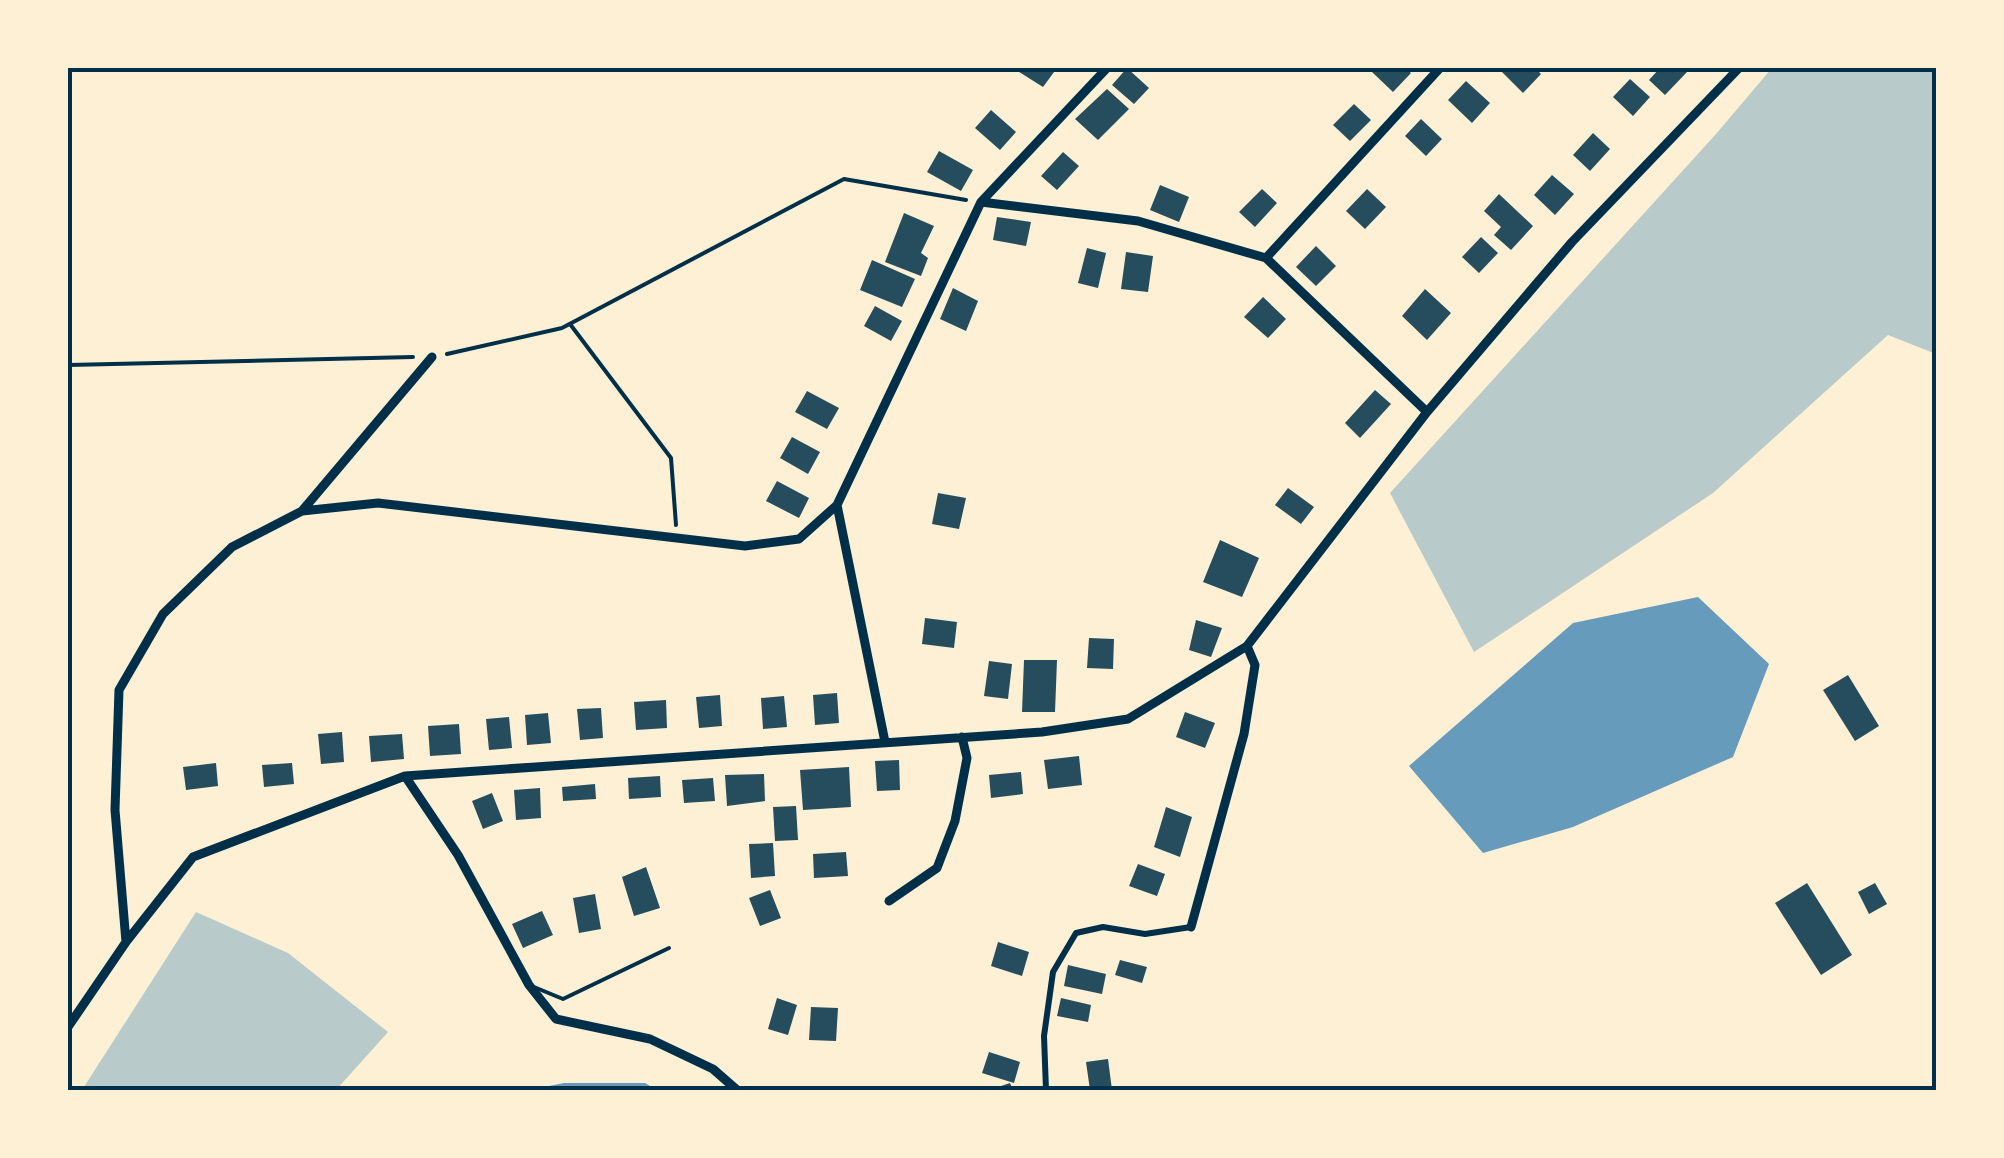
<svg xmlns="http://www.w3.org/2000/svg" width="2004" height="1158" font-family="Montserrat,sans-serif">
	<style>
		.green { fill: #b9caca }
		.water { fill: #669bbc }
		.building { fill: #264d5e }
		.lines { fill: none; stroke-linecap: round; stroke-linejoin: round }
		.path { stroke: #003049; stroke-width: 4 }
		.service { stroke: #003049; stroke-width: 4 }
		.pedestrian { stroke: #003049; stroke-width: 6 }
		.minor { stroke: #003049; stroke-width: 9 }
		.neatline { fill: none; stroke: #003049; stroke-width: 4 }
	</style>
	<rect width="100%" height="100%" fill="#fdf0d5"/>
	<path class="green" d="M1772,68H1936V354L1888,335L1713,493L1474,652L1390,493L1716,134Z
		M196,912L288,953L388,1032L336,1090H82Z"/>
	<path class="water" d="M1698,597L1769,664L1733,757L1573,827L1483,853L1409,766L1573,623Z
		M564,1083H645L657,1090H529Z"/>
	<path class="building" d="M1013,68H1057L1043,87Z
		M1127,68L1149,88L1134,104L1112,85Z
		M1376,68H1405L1411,73L1393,92L1372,72Z
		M1501,68H1535L1541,74L1523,93L1499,69Z
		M1660,68H1682L1687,72L1665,95L1649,80Z
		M1630,79L1650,97L1633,116L1613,97Z
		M1466,81L1490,103L1472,123L1448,100Z
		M1107,89L1129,109L1098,140L1075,119Z
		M1354,104L1371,120L1350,141L1333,125Z
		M991,110L1016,132L1000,150L975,128Z
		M1421,119L1442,139L1426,156L1405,136Z
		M1593,133L1610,149L1590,171L1573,155Z
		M939,151L973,170L961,191L927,172Z
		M1063,152L1079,166L1057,190L1041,176Z
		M1552,175L1574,194L1555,215L1534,195Z
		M1160,185L1189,197L1179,222L1150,210Z
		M1262,189L1277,203L1255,227L1239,212Z
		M1367,189L1386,207L1365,229L1346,211Z
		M1499,194L1533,226L1511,250L1494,235L1501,227L1484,211Z
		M904,213L934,226L921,253L928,258L921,276L885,262Z
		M997,217L1031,222L1026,246L993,240Z
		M1481,237L1498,253L1479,273L1462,257Z
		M1316,246L1336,266L1316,286L1296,267Z
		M1087,248L1106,253L1098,288L1078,283Z
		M1126,252L1153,256L1148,292L1121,289Z
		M872,260L915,279L902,307L860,290Z
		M953,288L978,301L966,331L940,319Z
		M1425,289L1451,313L1427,340L1402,316Z
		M1263,297L1286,319L1268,338L1244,317Z
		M875,306L902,321L891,341L864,326Z
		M1375,390L1391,404L1360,438L1345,423Z
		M807,391L839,408L827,429L795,412Z
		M792,437L820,452L808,474L780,458Z
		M777,481L809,498L799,518L766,501Z
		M1288,488L1314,507L1301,524L1275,505Z
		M938,493L966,498L959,529L932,524Z
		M1220,540L1259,558L1242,597L1203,582Z
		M925,618L957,622L954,648L922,644Z
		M1196,620L1222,628L1211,657L1189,650Z
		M1089,638L1114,639L1113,669L1087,668Z
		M1024,660H1057L1055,712H1022Z
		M989,661L1012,664L1008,699L984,696Z
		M1848,675L1879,726L1855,741L1823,690Z
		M837,693L839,723L815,725L813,695Z
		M720,695L722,726L699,728L696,697Z
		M784,696L787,727L763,729L761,698Z
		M666,700L667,728L636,730L634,702Z
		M601,708L603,738L580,740L577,709Z
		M1185,712L1215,723L1205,748L1176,737Z
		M548,713L551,743L527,745L525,715Z
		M509,717L512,748L489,750L486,719Z
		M459,724L461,754L430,756L428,726Z
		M342,732L344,762L321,764L318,734Z
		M402,734L404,759L371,762L369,736Z
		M1079,756L1082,785L1048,789L1044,760Z
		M899,760L900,790L877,791L875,761Z
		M216,763L218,786L186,790L183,767Z
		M292,763L294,784L264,787L262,765Z
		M849,767L851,807L803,810L800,770Z
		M1021,772L1023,794L991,798L989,775Z
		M764,774L765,801L727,806L725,775Z
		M660,776L661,797L629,799L628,778Z
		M713,778L715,801L684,803L682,780Z
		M595,784L596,799L563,801L562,787Z
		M540,788L541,818L516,820L514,790Z
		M492,793L503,821L483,829L472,801Z
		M796,806L798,840L775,841L773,807Z
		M1166,807L1192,817L1180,857L1154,847Z
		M773,843L775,876L751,878L749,844Z
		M846,852L848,876L814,878L813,854Z
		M1138,864L1165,874L1157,896L1129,886Z
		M646,867L660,908L634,916L622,877Z
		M1807,883L1852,955L1821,975L1775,903Z
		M1875,883L1887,904L1869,914L1858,892Z
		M770,890L781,918L760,926L749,898Z
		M595,894L601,929L579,933L573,898Z
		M542,911L553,935L523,948L512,924Z
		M998,942L1029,952L1022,976L991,966Z
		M1120,960L1147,967L1142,983L1115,975Z
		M1068,965L1106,974L1102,994L1064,986Z
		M777,998L797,1005L788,1035L768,1029Z
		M1061,998L1091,1005L1088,1022L1057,1016Z
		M811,1007L838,1008L836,1041L809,1040Z
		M989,1052L1020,1062L1014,1083L982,1073Z
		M1108,1059L1112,1090H1090L1086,1062Z
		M1010,1083L1013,1090H989Z"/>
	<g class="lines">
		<path class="path" d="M570,324L671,458L676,525
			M447,354L562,328L844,179L966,200
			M68,365L413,357"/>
		<path class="service" d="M534,987L563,999L669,948"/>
		<path class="pedestrian" d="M1046,1090L1044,1036L1053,972L1076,933L1103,927L1145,934L1191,927"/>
		<path class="minor" d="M981,202L1138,221L1266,258L1440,68
			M1266,258L1427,412
			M302,511L432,357
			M885,742L837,505L981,202L1107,68
			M405,776L458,855L529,985L556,1019L650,1039L713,1069L737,1090
			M889,901L937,868L955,821L967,758L962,737
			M1191,927L1244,734L1255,665L1247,646
			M126,942L115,810L119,690L163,614L232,547L302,511L378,503L745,546L799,539L837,505
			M68,1027L126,942L193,857L405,776L1042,732L1128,719L1247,646L1427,412L1572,242L1739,68"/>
	</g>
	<rect width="2004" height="1158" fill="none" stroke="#fdf0d5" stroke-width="140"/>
	<rect x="70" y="70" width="1864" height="1018" class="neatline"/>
</svg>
